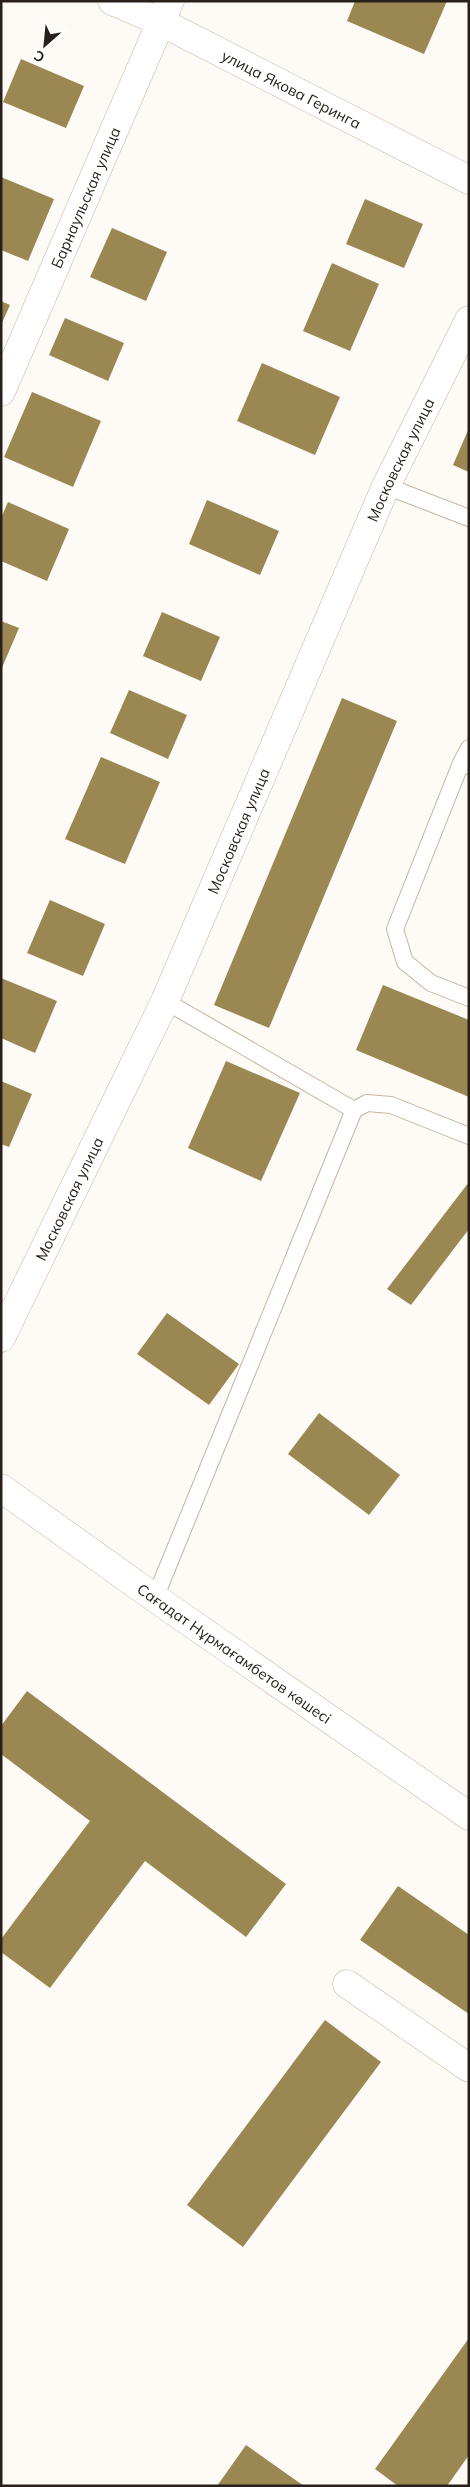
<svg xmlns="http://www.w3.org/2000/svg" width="470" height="2487" font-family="Mulish,sans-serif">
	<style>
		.building { fill: #9a8752 }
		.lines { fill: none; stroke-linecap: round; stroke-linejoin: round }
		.lane-casing { stroke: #c7b4a1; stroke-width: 18 }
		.street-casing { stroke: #c7b4a1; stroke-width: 29 }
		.secondary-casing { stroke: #c7b4a1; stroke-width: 29 }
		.lane { stroke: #fff; stroke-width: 16 }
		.street { stroke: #fff; stroke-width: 28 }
		.secondary { stroke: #fff; stroke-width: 28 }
		.labels { text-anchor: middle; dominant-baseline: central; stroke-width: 5; stroke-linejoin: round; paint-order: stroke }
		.street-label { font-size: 15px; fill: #28201a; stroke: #fff }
	</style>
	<rect width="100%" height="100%" fill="#fefaf6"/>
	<path class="building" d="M355,1H447L424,54L347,21Z
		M21,59L84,86L66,128L3,102Z
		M1,177L54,199L28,261L1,250Z
		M365,199L423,224L404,268L346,244Z
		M112,228L167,252L146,301L90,277Z
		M332,263L379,284L350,351L303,331Z
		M1,301L10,305L1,325Z
		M65,318L124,343L108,381L49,355Z
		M262,363L340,397L315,455L237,421Z
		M32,392L101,421L73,487L4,457Z
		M469,428V472L453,465Z
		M207,500L279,531L260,575L189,544Z
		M8,502L69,529L47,581L1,561V518Z
		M162,612L220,637L201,681L143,656Z
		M1,621L19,628L1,670Z
		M129,690L187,715L168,759L110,733Z
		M342,698L397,721L269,1028L214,1005Z
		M101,757L160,782L125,864L65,839Z
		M50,900L105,924L83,976L27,953Z
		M1,978L57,1001L35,1053L1,1038Z
		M383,985L469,1020V1097L356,1050Z
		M226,1061L300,1093L261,1181L188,1148Z
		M1,1081L32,1094L9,1147L1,1144Z
		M469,1182V1229L411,1305L387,1289Z
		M167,1313L239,1364L209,1405L137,1354Z
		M319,1413L400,1475L369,1515L288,1454Z
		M27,1691L286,1884L246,1937L145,1861L50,1988L1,1952V1939L90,1821L1,1754V1726Z
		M398,1886L469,1935V2014L360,1940Z
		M325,2020L381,2062L243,2247L187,2205Z
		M469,2338V2455L447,2486H398L375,2469Z
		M246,2445L304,2486H217Z"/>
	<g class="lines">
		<g class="lane-casing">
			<path id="lane" d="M386,486L469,518
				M469,748L461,763L469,766
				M461,763L395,929L405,962L431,983L469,998
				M354,1110L367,1103L391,1105L469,1136
				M155,1598L354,1110L165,1001"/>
		</g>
		<g class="street-casing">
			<g id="street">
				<path id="s1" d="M1,392L170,1"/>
				<path id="s2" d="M1,1338L165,1001L386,486L469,320"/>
				<path d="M347,1984L469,2068"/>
			</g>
		</g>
		<g class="secondary-casing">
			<g id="secondary">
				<path id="s3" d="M112,1L161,22L469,180"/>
				<path id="s4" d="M1,1488L155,1598L469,1816"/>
			</g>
		</g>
		<use href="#lane" class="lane"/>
		<use href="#street" class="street"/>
		<use href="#secondary" class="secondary"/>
	</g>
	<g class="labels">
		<g class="street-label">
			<text stroke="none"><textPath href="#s3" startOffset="200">улица Якова Геринга</textPath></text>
			<text stroke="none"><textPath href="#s1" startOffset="212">Барнаульская улица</textPath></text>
			<text stroke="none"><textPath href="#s2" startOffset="965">Московская улица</textPath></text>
			<text stroke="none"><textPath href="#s2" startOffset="560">Московская улица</textPath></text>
			<text stroke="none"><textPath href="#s2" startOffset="155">Московская улица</textPath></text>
			<text stroke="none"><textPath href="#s4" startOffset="286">Сағадат Нұрмағамбетов көшесі</textPath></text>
		</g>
	</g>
	<rect width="470" height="2487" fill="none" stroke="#28201a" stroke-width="5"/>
	<g transform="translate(45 45) rotate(207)" stroke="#ffffff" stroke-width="4" paint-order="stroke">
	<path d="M0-4L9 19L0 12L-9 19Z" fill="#28201a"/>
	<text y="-8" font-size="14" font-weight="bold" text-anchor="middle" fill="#28201a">С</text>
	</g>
</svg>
